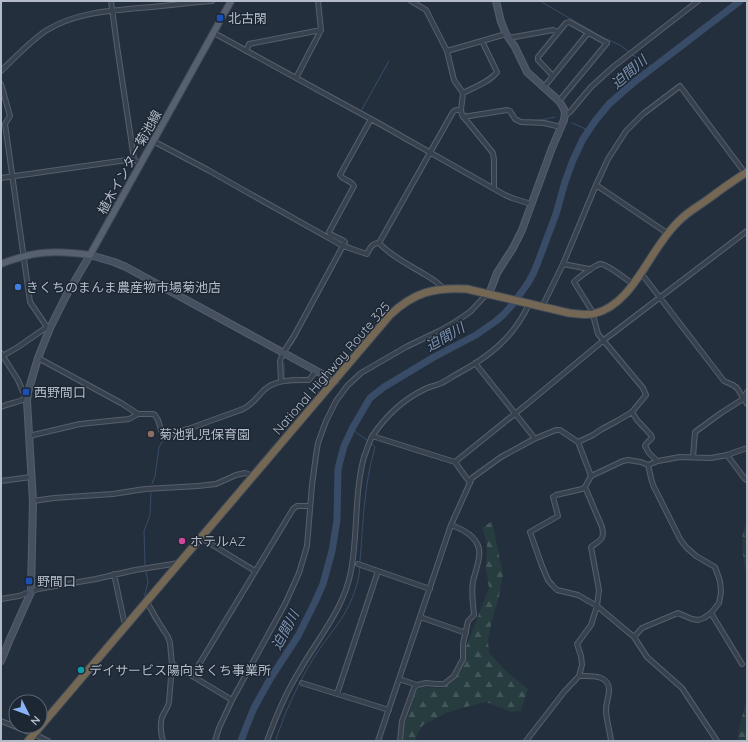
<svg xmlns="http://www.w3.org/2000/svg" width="748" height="742" font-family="Quicksand,'Noto Sans JP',sans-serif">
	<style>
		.forest { fill: url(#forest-firs) }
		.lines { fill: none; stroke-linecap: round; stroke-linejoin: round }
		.stream { stroke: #394c67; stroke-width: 1 }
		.river { stroke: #394c67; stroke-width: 7 }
		.street-casing { stroke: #565f6c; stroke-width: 6 }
		.secondary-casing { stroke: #565f6c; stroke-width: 8 }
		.primary-casing { stroke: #414a57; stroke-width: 8 }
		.highway-casing { stroke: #434c59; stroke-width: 9 }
		.street { stroke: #38414e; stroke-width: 4 }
		.secondary { stroke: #465061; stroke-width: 6 }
		.primary { stroke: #56606e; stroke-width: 6 }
		.highway { stroke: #746855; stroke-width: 7 }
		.transit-dot { fill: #1a4fb4; stroke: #1d2633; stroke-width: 1.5 }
		.shop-dot { fill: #3f7fe0; stroke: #1d2633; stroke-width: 1.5 }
		.education-dot { fill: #8d6e63; stroke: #1d2633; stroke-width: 1.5 }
		.hotel-dot { fill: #d1479c; stroke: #1d2633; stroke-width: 1.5 }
		.culture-dot { fill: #0f9aa8; stroke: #1d2633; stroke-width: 1.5 }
		.labels { text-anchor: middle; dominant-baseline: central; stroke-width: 3; stroke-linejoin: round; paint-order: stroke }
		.poi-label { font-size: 13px; fill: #b4bcc9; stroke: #1d2633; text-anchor: start }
		.street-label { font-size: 13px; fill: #b4bcc9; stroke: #1d2633 }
		.water-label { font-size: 14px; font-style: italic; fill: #7c92b1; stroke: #1d2633 }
	</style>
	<defs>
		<pattern id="forest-firs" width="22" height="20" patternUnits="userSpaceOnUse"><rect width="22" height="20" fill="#263c3f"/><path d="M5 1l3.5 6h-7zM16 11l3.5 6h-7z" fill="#435659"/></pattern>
	</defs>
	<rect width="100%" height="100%" fill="#242f3e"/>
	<path class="forest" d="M492,521L503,574L499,596L491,624L488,641L489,653L508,673L528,689L521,711L511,712L486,702L462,708L446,713L423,725L417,735L415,741H403L405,724L416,690L424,687L443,688L458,674L463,664L466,647L489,588L486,568L487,543L482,528Z
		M747,524V582C746,567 737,535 747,524Z
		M747,699V741H738L739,728Z"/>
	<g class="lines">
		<path class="stream" d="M540,1L602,37L620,45L629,52
			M631,54L653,67
			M361,111L389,61
			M464,112L468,114L507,108L510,109
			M359,115L369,120
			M528,120H540L555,117
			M572,123L588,130
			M429,149L450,112
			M378,241L426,155
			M347,244L363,251
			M370,253L375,246
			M292,345L344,249
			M284,379V363
			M217,421L243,412L250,407
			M352,428L357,433L368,441
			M152,484L155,476L159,447L164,439L179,433
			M360,562C363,524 364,484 375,447L371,443
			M145,565L144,531L150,515L151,493
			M144,599L148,582L146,572
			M147,607L154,621L159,626
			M276,741L277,736L283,720V719C293,696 303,674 317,653C323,643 330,635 337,625C349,609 359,586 360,566"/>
		<path class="river" d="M241,741L245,730L254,708L270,679L298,636L315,602L323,584L332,551L337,520L338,470L340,461L344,446L353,427L367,403L370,398L384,387L434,357L476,335L496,321L503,315L513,304L528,283L534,272L538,262L556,214L565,182L573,160L583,139L595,121L609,104L633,83L740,1"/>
		<g class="street-casing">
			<path id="street" d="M111,1L117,46L134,159
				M411,1L426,10L447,51L454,80L463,93L461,110L462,115L493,153L494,160V188
				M214,33L380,124L505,195L512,198L531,204
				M509,38L553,30L556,31L558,33
				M246,51L249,44L321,30
				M447,51L506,34
				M1,71C16,57 30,41 47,30C75,13 107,11 139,8C163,6 188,3 212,1
				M553,76L538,60V57L566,23L569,22L607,43L559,101
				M296,78L321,30L318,1
				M1,84L10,116L5,124L30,302L47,327
				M544,87L588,33
				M463,93C473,88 491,81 497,72L482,41
				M565,116L570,112L591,87L613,67L698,1
				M463,117L507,110L510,111L515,119L521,122L544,123L561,127
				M153,141L208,170L245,191L343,246L367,254C370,248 372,243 379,243L453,112C455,109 457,110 461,110
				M1,178L134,159L140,164
				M596,185L667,233
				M379,243C391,256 409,265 424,274C431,278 438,282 444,289
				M563,264L589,269L590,270
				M641,273L724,381L733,385L737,388L747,404
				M542,307L563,264L596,185L608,159L626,131L643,114L680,86L745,173
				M1,353L18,380L27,401
				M1,357L18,347L47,327H49
				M38,358L121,403L138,414
				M475,363L533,436L534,439
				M281,381L280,361L283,353L294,336L345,242L344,241L330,234L329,232L354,186C352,181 343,180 340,175L371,119
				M1,407C9,403 18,403 26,398
				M632,412L637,420L651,435L652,438C649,441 646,443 645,446L649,453L657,461
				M29,436L80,424L129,419L138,414H153L155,415L158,420L163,436L188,429L243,409C252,405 257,397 264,390C276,379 294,380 309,380L316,371
				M372,436L455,462L470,483
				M578,442L593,435L602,429L617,421L632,412L646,395L643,388L598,334L592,311L574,282L576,280C581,276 595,265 600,264C606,263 627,280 633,284
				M727,455L745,479L747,480
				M693,457L695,432L721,413L743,399L747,392
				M455,462L527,404L604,340L747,231
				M1,481L31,477
				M33,501L54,498L113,494L145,489L198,486L216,484L236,475L245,473L254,476
				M201,538L255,571
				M358,564L430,589
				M114,574L124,621L128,624
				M1,599L19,596L38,589L96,579L135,570L179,563
				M147,602L159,623L168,637L170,643L172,665L169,702C168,708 164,712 162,717C160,724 161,734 163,741
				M711,613L742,664
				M420,617L466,633
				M634,637L642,628L678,613L692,619L698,620L704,618L711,613L719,603L721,592L720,581L715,567L696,556L686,547L680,539L653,485L651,478L648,465
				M172,665H174L232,700
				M192,676L293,509L297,506H310
				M579,676C590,676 609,674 609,690C609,697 606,703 606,709C606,720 610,731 611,741
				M399,679L417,685
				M302,683L389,710
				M337,694L378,571
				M1,721L34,734L48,741
				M215,741L219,728L232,700L285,604L299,573L307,546L312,485L316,455L318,443L326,421L336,401L347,386L361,373L406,347L439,331L455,322L470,312L485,296L488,294
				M267,741C276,716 286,692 300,670C318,638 344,609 351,571C358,534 354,494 364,457C367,450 369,441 373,435C386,416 404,399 425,389C429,387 434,386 439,384C445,382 451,377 457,374C489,357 514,337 529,304
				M378,741L451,525L472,478L501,457L534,439L556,430H560L578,442L591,476
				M400,741L402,721L414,688L417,685L426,683L436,684H444L454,676L463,659V644L468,621L474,615C473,603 471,592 473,581C475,573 478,565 479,557C482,539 465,530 451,525
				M526,741L564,692L579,676L582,665L581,656L577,644L591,625L597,606L599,590L591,547C600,540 605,540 602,527L585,487
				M717,741L682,688L647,657L634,637L597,606L578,595L557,590L553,586L548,580L542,566L530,532L558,516L553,497L556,495L582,489L585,487L591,476L623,461L628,460L641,462L648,465L658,461L680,457L711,458L727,455L747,448"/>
		</g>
		<g class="secondary-casing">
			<path id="secondary" d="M489,294L497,273L513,248L522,230L552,148L564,120L565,113L564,109L559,101L527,72L515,47L506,34L501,22L496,1
				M1,661L10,639L31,592L33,501L27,401L28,392L38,358L50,328L66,296L90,255L114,262L126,267L335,381"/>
		</g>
		<g class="primary-casing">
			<path id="primary" d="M1,264C33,251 55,250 90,255L231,1"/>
		</g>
		<g class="highway-casing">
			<path id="highway" d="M28,741L390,315C414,292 435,287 467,289L569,313C576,314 585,315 593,314C634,305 649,249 678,222C686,213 697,207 707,200C720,190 733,181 747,172"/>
		</g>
		<use href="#street" class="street"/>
		<use href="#secondary" class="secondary"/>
		<use href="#primary" class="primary"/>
		<use href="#highway" class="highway"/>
	</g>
	<g class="transit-dot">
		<rect x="216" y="14" width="8" height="8" rx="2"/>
		<rect x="22" y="388" width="8" height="8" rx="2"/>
		<rect x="25" y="577" width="8" height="8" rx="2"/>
	</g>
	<circle class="shop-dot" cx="18" cy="287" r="4"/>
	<circle class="education-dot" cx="151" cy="434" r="4"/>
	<circle class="hotel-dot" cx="182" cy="541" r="4"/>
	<circle class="culture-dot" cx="81" cy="670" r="4"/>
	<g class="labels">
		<g class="poi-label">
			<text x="228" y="18">北古閑</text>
			<text x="26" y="287">きくちのまんま農産物市場菊池店</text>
			<text x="34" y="392">西野間口</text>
			<text x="159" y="434">菊池乳児保育園</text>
			<text x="190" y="541">ホテルAZ</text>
			<text x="37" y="581">野間口</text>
			<text x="89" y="670">デイサービス陽向きくち事業所</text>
		</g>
		<g class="street-label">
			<text transform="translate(129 162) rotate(-61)">植木インター菊池線</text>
			<text transform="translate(331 368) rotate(-49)">National Highway Route 325</text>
		</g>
		<g class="water-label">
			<text transform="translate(629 72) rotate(-41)">迫間川</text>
			<text transform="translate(445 337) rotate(-30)">迫間川</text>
			<text transform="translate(285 630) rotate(-62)">迫間川</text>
		</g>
	</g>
	<rect width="748" height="742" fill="none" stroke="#b4bcc9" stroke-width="4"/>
	<g transform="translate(28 714) rotate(132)"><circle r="19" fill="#1d2633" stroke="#59626f"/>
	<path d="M0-3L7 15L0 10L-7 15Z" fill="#8ab4f8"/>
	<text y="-6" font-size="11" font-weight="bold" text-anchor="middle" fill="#b4bcc9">N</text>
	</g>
</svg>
